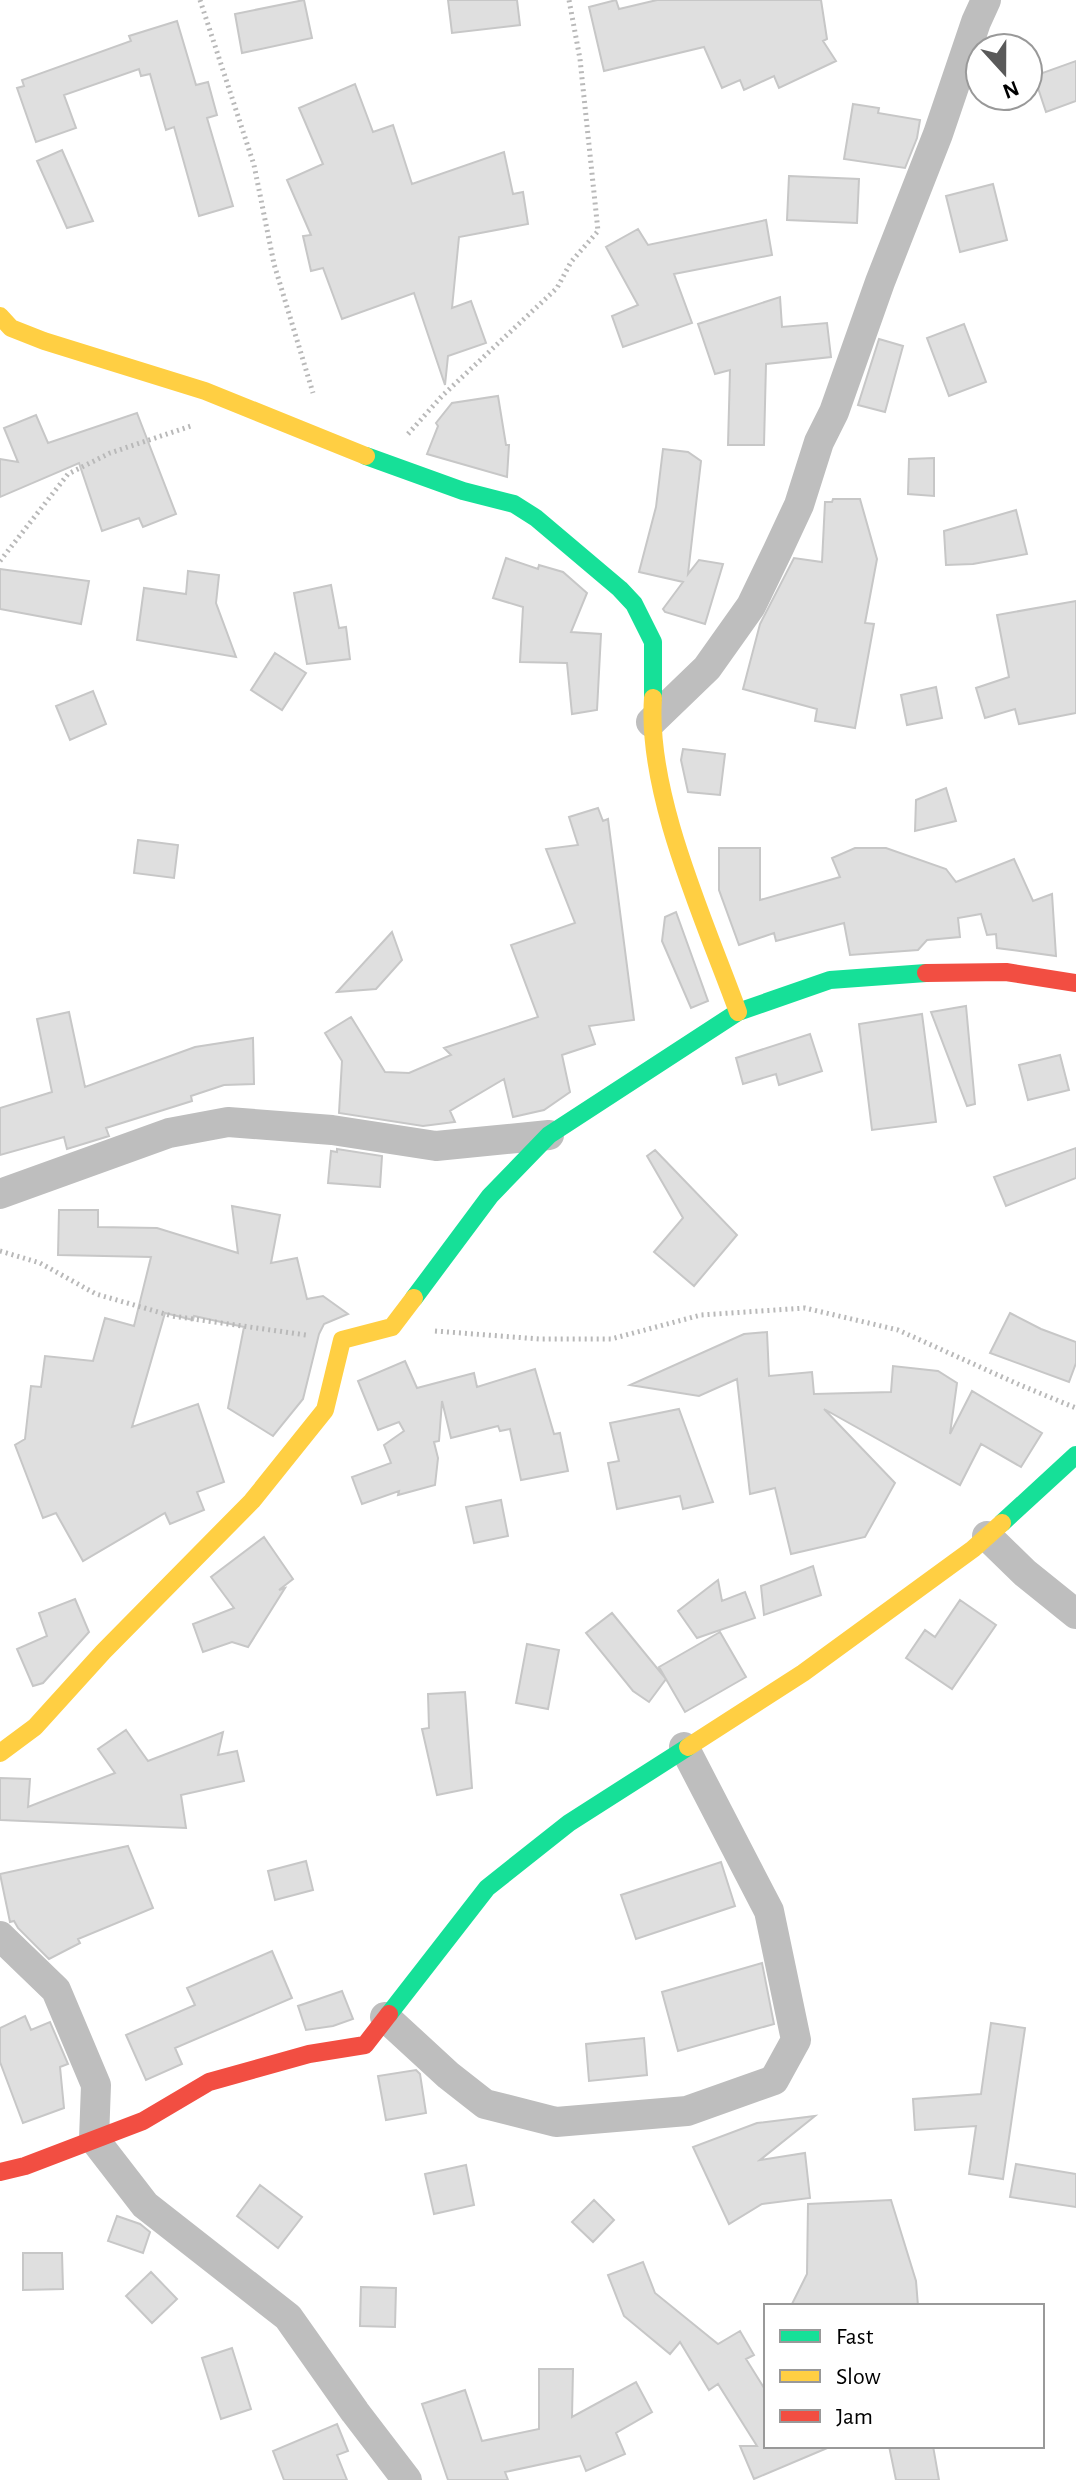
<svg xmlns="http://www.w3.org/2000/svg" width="1076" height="2480" font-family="'Alegreya Sans',sans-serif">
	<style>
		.building { fill: #dfdfdf; stroke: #c7c7c7; stroke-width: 2 }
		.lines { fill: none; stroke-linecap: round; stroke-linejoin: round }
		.path { stroke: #b9b9b9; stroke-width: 5; stroke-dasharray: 2 4; stroke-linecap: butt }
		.street { stroke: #bebebe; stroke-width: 30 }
		.fast { stroke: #16e098; stroke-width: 18 }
		.slow { stroke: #ffcf43; stroke-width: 18 }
		.jam { stroke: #f24e42; stroke-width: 18 }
	</style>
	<rect width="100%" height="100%" fill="#fff"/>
	<path class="building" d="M304,0L312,38L242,53L235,14Z
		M448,0H517L520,25L452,33Z
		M616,0L619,9L657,0H821L827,39L823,41L836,61L779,88L774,76L744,90L740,80L722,88L704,47L604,71L589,7Z
		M177,21L196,85L208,82L217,115L207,118L233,206L199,216L174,127L166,130L150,74L141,76L139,69L64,95L76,128L36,142L17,88L24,86L22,80L131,41L129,36Z
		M1076,61V101L1046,112L1034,76Z
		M355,84L373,132L393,125L412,184L504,152L513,194L523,192L528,224L459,237L452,308L471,301L486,343L448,356L445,385L414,293L342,319L323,268L311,271L303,236L311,235L287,180L323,164L299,108Z
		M853,104L879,108L878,113L920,120L917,138L905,168L844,159Z
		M62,150L93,221L67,228L37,161Z
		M789,176L859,179L857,223L787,220Z
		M993,184L1007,240L960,252L946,196Z
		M766,220L772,255L674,274L692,323L623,347L612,316L638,305L606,247L638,229L648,245Z
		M780,297L782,327L827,323L831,357L766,364L764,445H728L730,370L715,374L698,324Z
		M964,324L986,382L949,396L927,338Z
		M879,339L903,346L885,412L858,405Z
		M498,396L506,445H509L507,477L427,454L438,426L436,423L452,403Z
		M137,413L176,514L143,527L139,518L102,531L79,463L0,497V459L18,462L4,428L36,415L48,443Z
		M663,449L688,452L701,461L688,574L699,560L723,564L705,624L665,612L663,609L683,582L639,572L656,507Z
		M934,458V496L908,494L909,459Z
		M833,499H860L877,559L865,623L874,624L855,728L815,721L817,709L743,689L760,624L794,558L822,562L825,502H832Z
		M1016,510L1027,554L973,564L946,565L944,531Z
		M506,558L538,569L539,565L563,572L587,593L571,632L601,634L597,710L572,714L567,663L520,662L523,607L493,598Z
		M0,569L89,581L81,624L0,609Z
		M188,571L219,575L216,603L236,657L137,640L144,588L186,594Z
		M331,585L339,628L346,627L350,659L307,664L294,593Z
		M1076,601V713L1019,724L1015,709L985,718L976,688L1009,677L997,615Z
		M275,653L306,673L282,710L251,690Z
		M936,687L942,718L907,725L901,695Z
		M93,691L106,724L70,740L56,706Z
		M683,749L725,754L720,795L688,792L681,760Z
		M946,788L956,821L915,831L916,800Z
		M598,808L603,821L608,819L634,1020L589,1026L595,1044L562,1055L570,1092L544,1110L513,1117L504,1079L450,1111L455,1122L423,1126L339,1113L342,1061L325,1033L351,1017L385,1072L409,1073L451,1055L444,1048L538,1017L511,945L575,923L546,849L578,845L569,817Z
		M138,840L178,845L174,878L134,873Z
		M719,848H760V900L840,877L832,858L855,848H886L946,869L956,882L1014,859L1033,901L1052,894L1056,956L997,948L996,934L987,935L981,914L958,918L960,937L927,940L918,950L850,955L844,923L776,941L774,933L739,945L719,890Z
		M676,912L708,1001L691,1008L662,941L665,917Z
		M392,932L402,960L376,989L337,992Z
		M966,1006L975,1104L967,1106L931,1012Z
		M69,1012L85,1087L195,1047L253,1038L254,1084L224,1085L191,1096L192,1101L106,1128L109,1136L67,1149L64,1137L0,1155V1108L52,1092L37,1019Z
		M922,1014L936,1122L872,1130L859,1024Z
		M810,1034L822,1071L779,1085L776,1074L743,1084L736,1058Z
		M1060,1055L1069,1090L1028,1100L1019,1065Z
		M1076,1148V1178L1006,1206L994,1177Z
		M337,1149L382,1156L380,1187L328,1183L331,1151L337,1152Z
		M655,1150L737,1235L694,1286L654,1252L683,1218L647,1156Z
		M232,1206L280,1215L271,1263L297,1258L307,1299L323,1296L348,1314L324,1324L319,1334L303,1399L273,1436L228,1408L244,1327L194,1316L193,1320L165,1313L132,1427L198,1404L224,1482L197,1492L204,1510L170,1524L165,1513L83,1561L56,1513L43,1518L15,1445L25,1439L31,1386L41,1387L45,1356L93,1361L105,1318L134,1326L151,1257L58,1255L59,1210H98V1227L157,1228L238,1253Z
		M1010,1313L1041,1329L1076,1342V1363L1069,1382L990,1353Z
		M767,1332L769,1376L812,1372L814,1394L891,1392L893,1366L938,1371L957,1383L950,1434L972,1391L1042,1433L1021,1467L981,1444L960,1485L824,1409L895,1483L865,1537L791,1554L775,1488L750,1494L737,1379L699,1396L630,1385L744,1334Z
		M405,1361L417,1388L474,1373L477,1387L535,1369L554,1434L560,1433L568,1471L521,1480L510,1429L500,1431L498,1426L451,1438L442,1401L439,1441L434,1442L438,1458L435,1485L398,1495L399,1491L362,1504L352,1477L391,1463L384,1445L404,1431L399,1422L378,1430L358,1381Z
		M679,1409L713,1502L683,1509L680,1496L617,1509L608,1463L619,1461L610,1423Z
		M501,1500L508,1536L474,1543L466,1507Z
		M264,1537L293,1579L279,1590L285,1588L248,1647L232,1642L203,1652L193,1624L234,1608L211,1577Z
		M813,1566L821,1595L764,1615L761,1586Z
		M718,1580L722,1601L745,1592L755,1618L697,1638L678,1611Z
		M75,1599L89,1632L43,1683L33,1686L17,1649L47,1636L39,1613Z
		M960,1600L996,1625L952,1689L906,1658L925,1630L935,1637Z
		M612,1613L666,1679L649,1702L633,1691L586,1633Z
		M720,1632L746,1677L685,1712L659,1667Z
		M527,1644L559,1650L548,1709L516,1703Z
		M465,1692L472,1788L437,1795L422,1729L429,1728L428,1694Z
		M126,1730L148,1761L223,1732L218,1755L237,1751L244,1781L181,1795L186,1828L0,1820V1778L30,1779L28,1807L115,1773L98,1749Z
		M128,1846L153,1908L78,1939L80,1943L49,1959L18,1928L14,1921L10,1922L0,1874Z
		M306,1861L313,1890L275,1900L268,1871Z
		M721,1862L735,1906L636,1939L621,1895Z
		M272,1951L292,1998L175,2048L182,2064L146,2080L126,2035L195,2005L187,1988Z
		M762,1963L774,2024L678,2051L662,1992Z
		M342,1991L353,2019L333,2026L306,2030L298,2006Z
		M25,2016L31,2030L50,2022L68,2064L60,2067L64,2108L23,2123L0,2062V2028Z
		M991,2023L1025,2028L1003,2179L969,2174L976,2126L915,2130L913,2099L981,2094Z
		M644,2038L647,2075L589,2081L586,2044Z
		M416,2070L420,2074L426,2113L386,2120L378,2076Z
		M815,2116L760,2160L805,2153L810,2198L762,2204L729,2224L693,2147L757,2123Z
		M1016,2164L1076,2174V2207L1010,2197Z
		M466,2165L474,2205L434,2214L425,2174Z
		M260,2185L302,2217L278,2248L237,2216Z
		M594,2200L614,2220L593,2242L572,2222Z
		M891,2200L916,2281L918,2306H791L807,2274L808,2204Z
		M117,2216L140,2224L150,2232L143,2253L108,2241Z
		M23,2253H62L63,2289L23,2290Z
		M643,2262L655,2293L718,2344L740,2331L754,2355L746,2359L766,2391V2446H832L754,2479L740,2446H757L718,2384L709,2390L680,2342L670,2354L624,2316L608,2275Z
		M151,2272L177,2299L152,2323L126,2296Z
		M361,2287L396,2288L395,2327L360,2326Z
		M232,2348L251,2409L221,2419L202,2358Z
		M539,2369H573L572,2417L636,2382L652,2412L616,2433L625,2454L586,2471L580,2456L505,2472L508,2480H448L422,2404L465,2390L482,2441L539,2429Z
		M337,2424L348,2451L337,2455L347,2480H284L273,2451Z
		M889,2446H933L939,2480H896Z"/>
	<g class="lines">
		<path class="path" d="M200,0L254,165L274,264L313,393
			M408,434L442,396L557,288L571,262L598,231L580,59L569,0
			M0,561L68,474L110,453L191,426
			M0,1251L40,1263L96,1294L172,1316L306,1335
			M435,1331L539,1339H611L701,1315L805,1308L898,1330L1020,1385L1076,1408"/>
		<path class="street" d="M651,722L707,668L751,606L778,550L799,505L819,442L834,412L880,282L938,134L976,22L986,0
			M0,1194L169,1133L228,1122L332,1130L436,1146L549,1135
			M987,1536L1025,1573L1076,1614
			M0,1936L56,1990L96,2085L94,2139L145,2205L288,2317L355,2412L407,2480
			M385,2017L448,2075L485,2104L556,2122L687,2111L774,2080L796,2040L769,1911L684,1747"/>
		<path class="fast" d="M366,456L463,491L514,504L536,518L620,589L634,604L653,642V698
			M414,1298L490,1196L549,1135L738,1012L830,980L926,973
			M1002,1523L1076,1455
			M389,2014L487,1888L569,1823L688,1747"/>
		<path class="slow" d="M0,316L11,328L44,341L205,391L366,456
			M653,698C646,794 705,921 738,1012
			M688,1747L803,1673L973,1549L1002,1523
			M0,1753L35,1727L103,1652L252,1501L325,1410L342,1340L392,1327L414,1298"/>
		<path class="jam" d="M926,973L1006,972L1076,983
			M0,2172L25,2166L143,2121L209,2082L309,2054L365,2045L389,2014"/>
	</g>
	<rect x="764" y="2304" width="280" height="144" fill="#ffffff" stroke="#999999" stroke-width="2"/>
	<rect x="780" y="2330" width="40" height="12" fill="#16e098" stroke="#999999" stroke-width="2"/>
	<text x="836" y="2344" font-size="24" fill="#000000">Fast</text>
	<rect x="780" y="2370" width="40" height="12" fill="#ffcf43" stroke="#999999" stroke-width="2"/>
	<text x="836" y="2384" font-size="24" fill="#000000">Slow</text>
	<rect x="780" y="2410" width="40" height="12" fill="#f24e42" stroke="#999999" stroke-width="2"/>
	<text x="836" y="2424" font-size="24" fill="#000000">Jam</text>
	<g transform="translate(1004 72) rotate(159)"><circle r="38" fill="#ffffff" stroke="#999999" stroke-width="2"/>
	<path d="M0-6L14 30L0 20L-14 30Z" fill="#595959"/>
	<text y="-12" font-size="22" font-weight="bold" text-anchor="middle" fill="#000000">N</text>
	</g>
</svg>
